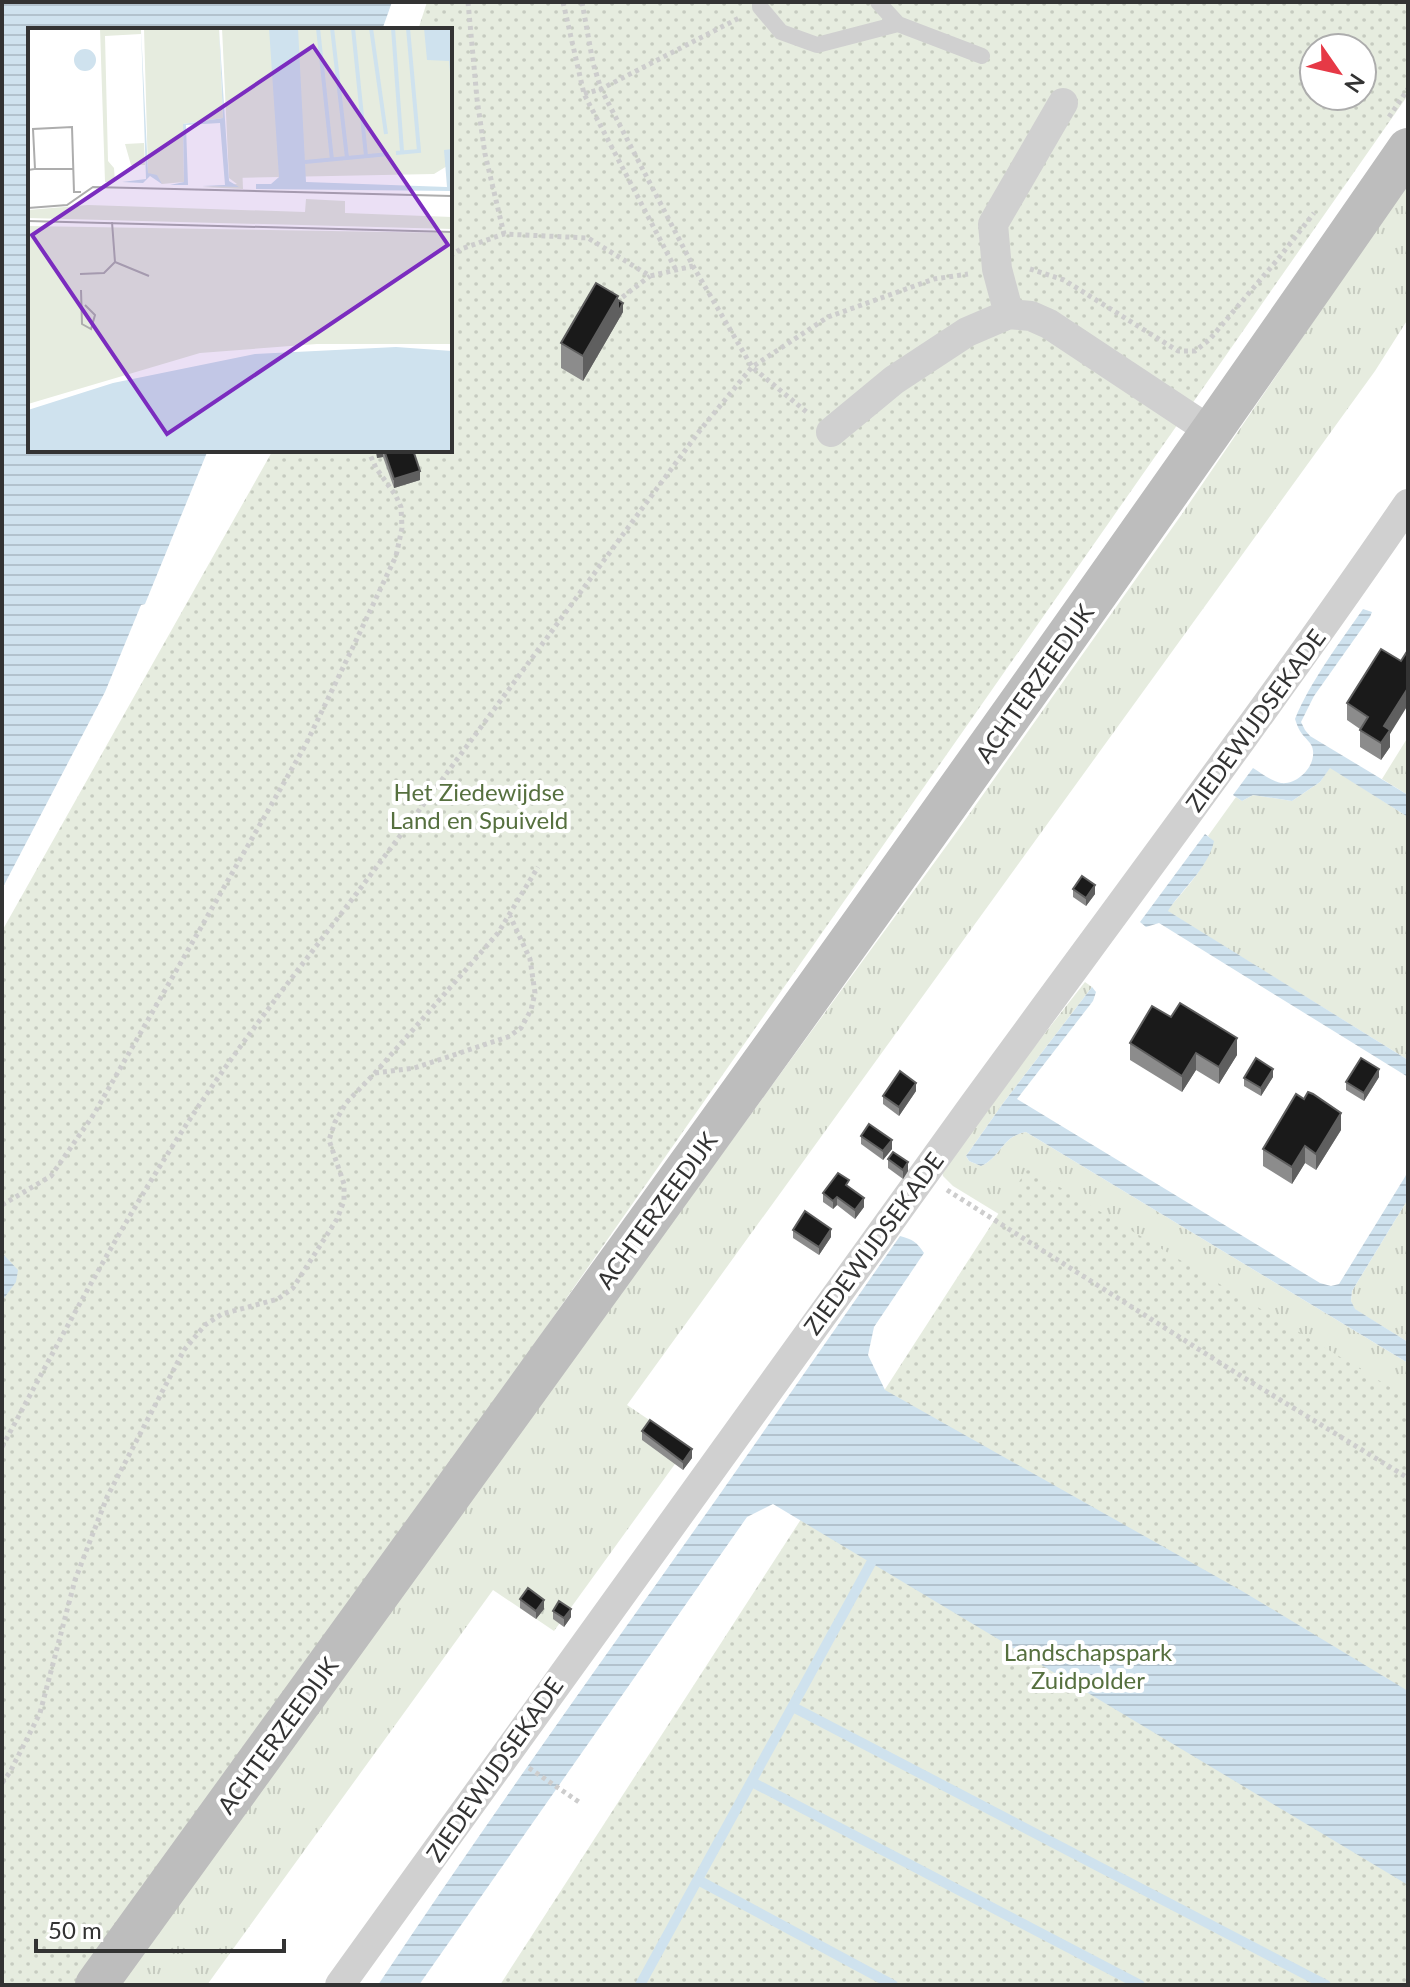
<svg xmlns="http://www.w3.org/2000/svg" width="1410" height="1987" font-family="Lato,sans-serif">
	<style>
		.grass { fill: url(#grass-tufts) }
		.park { fill: url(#park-dots); fill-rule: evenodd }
		.water { fill: url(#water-rules) }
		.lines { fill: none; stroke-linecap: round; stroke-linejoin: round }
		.stream { stroke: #cfe2ee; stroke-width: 10 }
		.path { stroke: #cdcdcd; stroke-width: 5; stroke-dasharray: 4 4; stroke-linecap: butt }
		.service { stroke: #d0d0d0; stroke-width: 16 }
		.minor { stroke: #d0d0d0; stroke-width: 30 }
		.secondary { stroke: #bdbdbd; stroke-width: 42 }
		.wall { fill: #8c8c8c }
		.shaded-wall { fill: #5f5f5f }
		.building { fill: #1a1a1a; stroke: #5f5f5f; stroke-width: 2 }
		.labels { text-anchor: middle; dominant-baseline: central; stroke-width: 8; stroke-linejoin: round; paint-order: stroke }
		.street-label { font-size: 24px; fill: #333; stroke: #fff }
		.park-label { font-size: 24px; fill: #56703f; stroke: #fff }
		.inset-river { fill: none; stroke: #cfe2ee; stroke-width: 4 }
		.inset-road { fill: none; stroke: #adadad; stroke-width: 2 }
		.view { fill: #7b2cbf; fill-opacity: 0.15; stroke: #7b2cbf; stroke-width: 4 }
		.inset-edge { fill: none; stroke: #333; stroke-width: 4 }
	</style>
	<defs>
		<pattern id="grass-tufts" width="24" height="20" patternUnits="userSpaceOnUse" patternTransform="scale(2)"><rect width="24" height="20" fill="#e6ecdf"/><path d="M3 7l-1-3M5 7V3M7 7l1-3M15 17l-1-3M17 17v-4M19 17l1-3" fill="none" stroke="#c6cbc0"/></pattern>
		<pattern id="park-dots" width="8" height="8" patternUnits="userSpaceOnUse" patternTransform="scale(2)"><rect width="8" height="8" fill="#e6ecdf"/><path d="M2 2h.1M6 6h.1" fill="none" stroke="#c6cbc0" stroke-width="1.8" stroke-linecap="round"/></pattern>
		<pattern id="water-rules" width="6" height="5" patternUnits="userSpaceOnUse" patternTransform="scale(2)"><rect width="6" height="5" fill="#cfe2ee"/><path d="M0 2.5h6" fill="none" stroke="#b2c2cd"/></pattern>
	</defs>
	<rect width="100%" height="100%" fill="#fff"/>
	<path class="grass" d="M1408,182V319L1375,371L627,1405L688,1446L554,1631L493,1590L207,1985H116L953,837L1182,514Z
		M1408,737V795L1382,779Z
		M1330,767L1408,817V1060L1167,911C1182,892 1209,865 1213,841L1208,836L1236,797L1242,801L1253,795L1292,801L1320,782Z
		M1085,982L1092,987L1004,1102L966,1156L969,1161L981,1166C1001,1157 1002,1136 1026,1132L1408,1363V1465L953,1186L943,1176L941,1166Z
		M1408,1199V1342L1354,1309L1351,1301L1352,1291Z"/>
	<path class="park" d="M427,2H1408V95L86,1985H2V931L273,450H450V30H418ZM1314,48H1362V96H1314Z
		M1028,1168L1408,1398V1985H500Z"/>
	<path class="water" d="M2,2H392L382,30H30V450H208L145,604L141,605L105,692L2,889Z
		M1363,609L1372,612L1370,617L1314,696L1301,722L1305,730L1310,736L1408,795V817L1330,768L1320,782L1292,801L1253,795L1242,801L1233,795L1253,768C1261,773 1271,781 1281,783C1297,785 1315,767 1313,751C1313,743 1304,738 1300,731C1298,728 1296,722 1295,719C1310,682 1340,642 1363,609Z
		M1205,834L1214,841C1209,867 1182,889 1168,911L1408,1060V1077L1159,923L1146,927L1140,922Z
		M1092,987L1096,992L1093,1001L1017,1099L1320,1283L1331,1286L1339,1284L1408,1172V1199L1352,1291L1351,1301L1355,1309L1408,1342V1363L1026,1132C1002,1136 1001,1157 981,1166L969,1161L966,1156L1004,1102Z
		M900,1236C912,1239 917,1242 924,1253L874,1327L868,1355L885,1390L1242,1591L1408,1691V1885L773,1504L747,1517L419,1985H378C488,1819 605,1657 720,1494C780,1408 840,1322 900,1236Z
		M2,1253L18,1270L16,1282L2,1301Z"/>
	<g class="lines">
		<path class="stream" d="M793,1707L1326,1985
			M752,1782L1140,1985
			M698,1880L893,1985
			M640,1985L871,1563"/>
		<path class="path" d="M468,2L477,99L485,154L504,234
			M563,2L584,94L676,270
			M582,2L593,63L601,89L693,266L752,367L809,414
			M584,94L601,89L741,17
			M1389,117L1408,89
			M450,256L461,249L504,234L588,238L650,276L693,266
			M1030,269L1064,280L1178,351H1195L1209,340L1278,259L1314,213
			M616,302L650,276
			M375,1073L414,1068L508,1037L521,1028L531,1010L535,993L530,959L510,916
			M947,1190L1233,1371L1408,1478
			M2,1205L51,1176L94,1114L305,746L352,649L396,556L402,528L401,507L396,496L376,468L368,450
			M2,1447C63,1334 123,1220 194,1113C249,1030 312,953 372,873C483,726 591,577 701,429L752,367L828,317L934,279L968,274
			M529,1768L579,1802
			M2,1783L10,1772L40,1713L75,1580L107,1497L184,1350L205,1325L222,1314L278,1299L293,1288L337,1219L344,1201V1184L329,1140L335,1122L346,1103L375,1073L498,933L538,867"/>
		<path class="service" d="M760,2V7L781,32L817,45L898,24
			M878,2L898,24L982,56"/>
		<path class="minor" d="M1009,314L997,269L993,224L1063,103
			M831,432L894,380L967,332L1009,314L1031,316L1049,324L1212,432
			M340,1985C549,1691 760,1398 973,1106C1119,906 1268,708 1408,504"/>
		<path class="secondary" d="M96,1985C537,1375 980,768 1408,149"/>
	</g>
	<path class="wall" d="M618,300L623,312L583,381L561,368V343Z
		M375,450H413L420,480L394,488L383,457L377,458Z
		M1401,661L1390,734V747L1381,760L1360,747V729L1347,720V703Z
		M1073,889L1095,894L1086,906L1073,897Z
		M1130,1043L1237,1055L1219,1084L1196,1070L1182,1092L1130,1060Z
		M1273,1077L1261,1096L1244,1086V1078Z
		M1379,1077L1364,1101L1346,1090V1082Z
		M916,1091L899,1116L883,1104V1096Z
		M1341,1130L1316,1170L1305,1163L1292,1184L1263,1166V1149Z
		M861,1136L892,1149L883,1160L861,1144Z
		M888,1159L908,1171L903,1179L888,1168Z
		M849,1187L864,1207L855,1219L837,1205L833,1209L823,1202V1193Z
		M793,1230L831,1237L819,1255L793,1238Z
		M642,1431L692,1458L683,1470L642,1440Z
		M520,1599L544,1609L536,1619L520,1608Z
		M553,1611L571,1617L564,1627L553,1619Z"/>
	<path class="shaded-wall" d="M618,296V312L623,303V312L583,381V356Z
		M377,450H383V457L377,458Z
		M420,471V480L394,488V479Z
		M1408,688V705L1390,734V747L1381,760V743L1384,726Z
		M1095,885V894L1086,906V898Z
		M1237,1038V1055L1219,1084V1067Z
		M1196,1053V1070L1182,1092V1076Z
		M1273,1069V1077L1261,1096V1088Z
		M1379,1069V1077L1364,1101V1093Z
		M916,1083V1091L899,1116V1107Z
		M1341,1113V1130L1316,1170V1154Z
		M892,1140V1149L883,1160V1151Z
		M1305,1146V1163L1292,1184V1167Z
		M908,1162V1171L903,1179V1170Z
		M837,1197V1205L833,1209V1201Z
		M864,1198V1207L855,1219V1210Z
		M831,1229V1237L819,1255V1247Z
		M692,1449V1458L683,1470V1462Z
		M544,1600V1609L536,1619V1611Z
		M571,1609V1617L564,1627V1618Z"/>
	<path class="building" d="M596,283L618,296L583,356L561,343Z
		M618,300L623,303L618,312Z
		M384,450H413L420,471L394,479Z
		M1381,649L1401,661L1408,650V688L1384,726L1390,730L1381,743L1360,730L1368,717L1347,703Z
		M1082,876L1095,885L1086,898L1073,889Z
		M1180,1003L1237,1038L1219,1067L1196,1053L1182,1076L1130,1043L1152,1006L1171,1017Z
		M1256,1058L1273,1069L1261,1088L1244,1078Z
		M1361,1058L1379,1069L1364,1093L1346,1082Z
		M900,1071L916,1083L899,1107L883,1096Z
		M1308,1092L1313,1094L1341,1113L1316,1154L1305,1146L1292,1167L1263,1149L1296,1094L1304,1099Z
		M869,1124L892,1140L883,1151L861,1136Z
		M893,1152L908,1162L903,1170L888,1159Z
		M838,1173L849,1180L846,1185L864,1198L855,1210L837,1197L833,1201L823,1193Z
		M805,1211L831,1229L819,1247L793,1230Z
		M650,1420L692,1449L683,1462L642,1431Z
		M528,1588L544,1600L536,1611L520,1599Z
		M559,1601L571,1609L564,1618L553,1611Z"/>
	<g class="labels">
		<g class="street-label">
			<text transform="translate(1034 683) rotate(-55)">ACHTERZEEDIJK</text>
			<text transform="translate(1255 720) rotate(-54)">ZIEDEWIJDSEKADE</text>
			<text transform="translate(656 1210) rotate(-54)">ACHTERZEEDIJK</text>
			<text transform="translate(873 1243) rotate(-54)">ZIEDEWIJDSEKADE</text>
			<text transform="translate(277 1735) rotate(-54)">ACHTERZEEDIJK</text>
			<text transform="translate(494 1769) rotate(-55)">ZIEDEWIJDSEKADE</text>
		</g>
		<g class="park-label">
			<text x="479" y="791">Het Ziedewijdse<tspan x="479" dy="28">Land en Spuiveld</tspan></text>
			<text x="1088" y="1651">Landschapspark<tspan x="1088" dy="28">Zuidpolder</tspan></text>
		</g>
	</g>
	<g transform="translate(28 28)">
		<rect width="424" height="424" fill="#fff"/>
		<path d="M72,0H113V6L77,8L80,133L86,140L87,154H77ZM116,0H191L195,90L155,96L156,154L134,156L120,145ZM194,0H209L215,161L174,159L209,156L201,150ZM116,115L117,137H103L97,116ZM278,171L317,173V185L424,189V201L0,190V182L60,177L277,184Z" fill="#e6ecdf"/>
		<path d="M198,0H424V135L406,146L206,150ZM0,198L424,205V316H289L172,325L0,376Z" fill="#e6ecdf"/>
		<path d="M113,0L120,145L129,147L134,156L122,148L115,155L94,154L118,151ZM191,0L201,153L211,159L174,158L197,157L192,95L158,97L160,157H142L156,154L155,96L195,90ZM241,0H270L278,154L419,159L416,122L424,121V163L228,161V156H243L251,149ZM396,0H424V66L421,33L399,32ZM46 32a11 11 0 1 1 22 0a11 11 0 1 1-22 0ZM368,319L424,323V424H0V382L85,355L227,326Z" fill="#cfe2ee"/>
		<path class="inset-river" d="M290,0L304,132M304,0L319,130M325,0L338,128M343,0L358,106M365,0L374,123M368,125L391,123L380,0M277,134L361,126"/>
		<path class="inset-road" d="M7,141H45M0,142L7,141L5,101L44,99L46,164H53M0,180L39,177L65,159L424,168M0,193L424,204M84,194L87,234L121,248M52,246L76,245L87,234M53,262L54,296L63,301L67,287L57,277"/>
		<path class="view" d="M285,18L420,217L139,406L4,207Z"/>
		<rect width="424" height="424" class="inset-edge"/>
	</g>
	<rect width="1410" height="1987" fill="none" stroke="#333333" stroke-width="8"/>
	<g transform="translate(1338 72) rotate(124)"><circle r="38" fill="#ffffff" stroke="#adadad" stroke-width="2"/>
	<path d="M0-6L14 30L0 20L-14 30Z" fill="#e63946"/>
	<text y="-12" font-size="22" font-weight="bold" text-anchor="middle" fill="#333333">N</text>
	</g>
	<path d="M36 1939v12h248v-12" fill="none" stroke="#333333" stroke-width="4"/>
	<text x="48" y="1939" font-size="24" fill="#333333" stroke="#ffffff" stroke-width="6" paint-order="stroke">50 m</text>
</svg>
